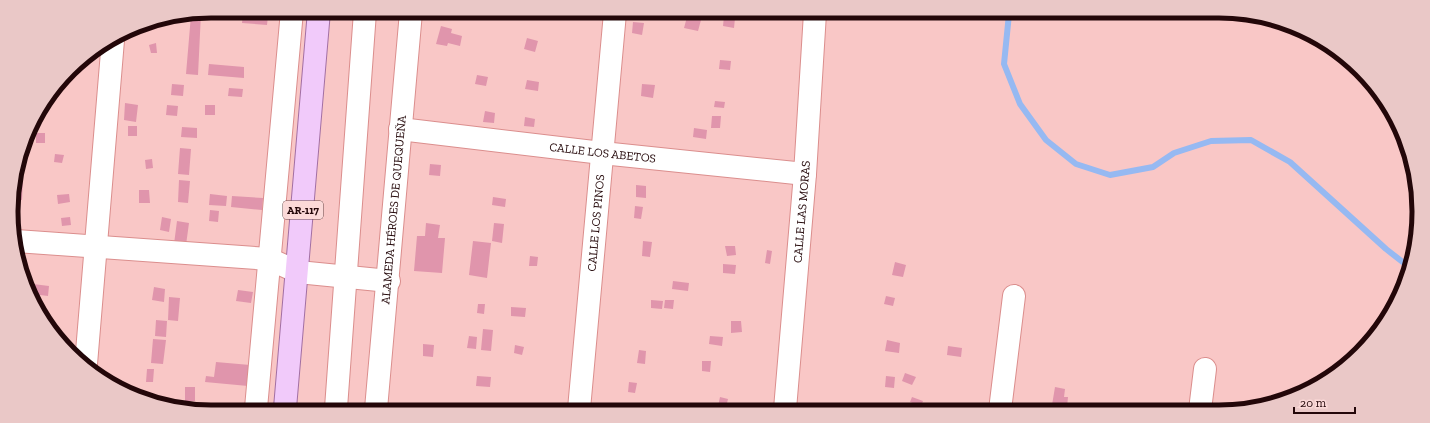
<svg xmlns="http://www.w3.org/2000/svg" width="1430" height="423" font-family="'Zilla Slab',serif">
	<style>
		.lines { fill: none; stroke-linecap: round; stroke-linejoin: round }
		.stream { stroke: #96b9f2; stroke-width: 6 }
		.building { fill: #e095ac }
		.minor-casing { stroke: #db8e8d; stroke-width: 24 }
		.major-casing { stroke: #a26fa3; stroke-width: 24 }
		.minor { stroke: #fff; stroke-width: 22 }
		.major { stroke: #f1cafa; stroke-width: 22 }
		.labels { text-anchor: middle; dominant-baseline: central; stroke-width: 3; stroke-linejoin: round; paint-order: stroke }
		.shield { fill: #fbd9d8; stroke: #644647; stroke-width: 1 }
		.shield-label { font-size: 11px; font-weight: bold; fill: #230709 }
		.street-label { font-size: 12px; fill: #230709; stroke: #fbd9d8 }
		.rim { fill: none; stroke: #230709; stroke-width: 5 }
	</style>
	<rect width="100%" height="100%" fill="#f9c7c6"/>
	<g class="lines">
		<path class="stream" d="M1009,14L1004,64L1020,104L1046,140L1076,164L1110,175L1153,167L1174,153L1211,141L1251,140L1290,162L1386,249L1409,267"/>
	</g>
	<path class="building" d="M201,13L198,75L186,74L191,15Z
		M243,14L268,16L267,25L242,23Z
		M724,16L735,18L734,28L723,26Z
		M687,17L701,20L698,31L684,28Z
		M633,22L644,23L642,35L632,33Z
		M441,26L452,29L451,33L462,36L460,46L448,43L447,46L436,44Z
		M527,38L538,41L535,52L524,49Z
		M156,43L157,53H151L149,45Z
		M720,60L731,61L730,70L719,69Z
		M209,64L244,67V78L208,75Z
		M477,75L488,77L486,86L475,84Z
		M527,80L539,82L538,91L525,89Z
		M172,84L184,85L183,96L171,95Z
		M642,84L655,85L653,98L641,96Z
		M229,88L243,89L242,97L228,96Z
		M715,101L725,102L724,108L714,107Z
		M125,103L138,105L136,122L124,120Z
		M167,105L178,106L177,116L166,115Z
		M205,105H215V115H205Z
		M485,111L495,113L494,123L483,122Z
		M712,116H721L720,128H711Z
		M525,117L535,119L534,127L524,126Z
		M128,126H137V136H128Z
		M182,127L197,128V138L181,137Z
		M694,128L707,130L706,139L693,137Z
		M36,133H45V143H36Z
		M180,148L191,149L189,175L178,174Z
		M55,154L64,155L62,163L54,162Z
		M152,159L153,168L146,169L145,160Z
		M430,164L441,165L440,176L429,175Z
		M15,178H23L22,200H14L13,186Z
		M179,180L190,181L188,203L178,202Z
		M636,185L646,186V198L636,197Z
		M139,190H149L150,203H139Z
		M69,194L70,202L58,204L57,195Z
		M210,194L227,196L226,206L209,205Z
		M232,196L263,198L262,210L231,207Z
		M493,197L506,199L505,207L492,205Z
		M635,206L643,207L641,219L634,218Z
		M210,210L219,211L218,222L209,221Z
		M70,217L71,225L62,226L61,218Z
		M162,217L171,219L169,232L160,230Z
		M177,221L189,223L186,245L174,244Z
		M426,223L440,225L438,238H445L442,273L414,271L417,236H425Z
		M494,223L504,224L502,243L492,241Z
		M473,241L491,243L487,278L469,275Z
		M643,241L652,242L650,257L642,256Z
		M725,246H735L736,255L727,256Z
		M767,250L772,251L770,264L765,263Z
		M530,256L538,257L537,266H529Z
		M895,262L906,265L903,277L892,275Z
		M723,264L736,265L735,274L723,273Z
		M673,281L689,283L688,291L672,289Z
		M33,284L49,286L48,296L32,294Z
		M154,287L165,289L164,302L152,300Z
		M238,290L253,292L251,303L236,301Z
		M886,296L895,298L893,306L884,304Z
		M169,297L180,298L178,321L168,320Z
		M651,300L663,301L662,309L651,308Z
		M665,300H674L673,309L664,308Z
		M478,304H485L484,314L477,313Z
		M511,307L526,308L525,317L511,316Z
		M156,320L167,321L166,337L155,336Z
		M731,321H741L742,332L731,333Z
		M483,329L493,330L491,351L481,350Z
		M469,336L477,337L476,349L467,348Z
		M710,336L723,337L722,346L709,344Z
		M153,339L166,340L163,364L151,363Z
		M887,340L900,343L899,353L885,351Z
		M423,344L434,345L433,357L423,356Z
		M515,345L524,347L522,355L514,353Z
		M948,346L962,348L961,357L947,355Z
		M639,350L646,351L645,364L637,363Z
		M702,361H711L710,372L702,371Z
		M216,362L250,365L248,386L205,382L206,376L214,377Z
		M147,369H154L153,382H146Z
		M905,373L916,377L912,385L902,381Z
		M477,376L491,377L490,387L476,386Z
		M886,376L895,377L894,388L885,387Z
		M629,382L637,383L635,393L628,392Z
		M185,387H195V401H185Z
		M1055,387L1065,389L1064,397H1068L1067,407L1052,405Z
		M149,397L161,398L160,403L149,398Z
		M720,397L728,399L726,407L718,406Z
		M912,397L923,401L921,406L910,402Z"/>
	<g class="lines">
		<g class="minor-casing">
			<g id="minor">
				<path id="s1" d="M400,129L602,153L805,174"/>
				<path d="M16,241L269,259L298,272L389,281"/>
				<path d="M86,364L113,40"/>
				<path d="M256,408L292,11"/>
				<path d="M336,408L365,12"/>
				<path id="s2" d="M376,409L411,12"/>
				<path id="s3" d="M579,409L615,13"/>
				<path id="s4" d="M785,409L805,174L815,13"/>
				<path d="M1000,410L1014,296"/>
				<path d="M1200,410L1205,369"/>
			</g>
		</g>
		<g class="major-casing">
			<path id="major" d="M285,408L319,11"/>
		</g>
		<use href="#minor" class="minor"/>
		<use href="#major" class="major"/>
	</g>
	<g class="labels">
		<rect class="shield" x="283" y="201" width="40" height="18" rx="3"/>
		<g class="shield-label">
			<text x="303" y="210">AR-117</text>
		</g>
		<g class="street-label">
			<text stroke="none"><textPath href="#s1" startOffset="204">CALLE LOS ABETOS</textPath></text>
			<text stroke="none"><textPath href="#s2" startOffset="200">ALAMEDA HÉROES DE QUEQUEÑA</textPath></text>
			<text stroke="none"><textPath href="#s4" startOffset="198">CALLE LAS MORAS</textPath></text>
			<text stroke="none"><textPath href="#s3" startOffset="187">CALLE LOS PINOS</textPath></text>
		</g>
	</g>
	<path d="M0 0H1430V423H0ZM211 18H1219A193 193 0 0 1 1412 211V212A193 193 0 0 1 1219 405H211A193 193 0 0 1 18 212V211A193 193 0 0 1 211 18Z" fill="#eac8c7" fill-rule="evenodd"/>
	<path class="rim" d="M211 18H1219A193 193 0 0 1 1412 211V212A193 193 0 0 1 1219 405H211A193 193 0 0 1 18 212V211A193 193 0 0 1 211 18Z"/>
	<path d="M1294 407v6h61v-6" fill="none" stroke="#230709" stroke-width="2"/>
	<text x="1300" y="407" font-size="12" fill="#230709" stroke="#fbd9d8" stroke-width="3" paint-order="stroke">20 m</text>
</svg>
